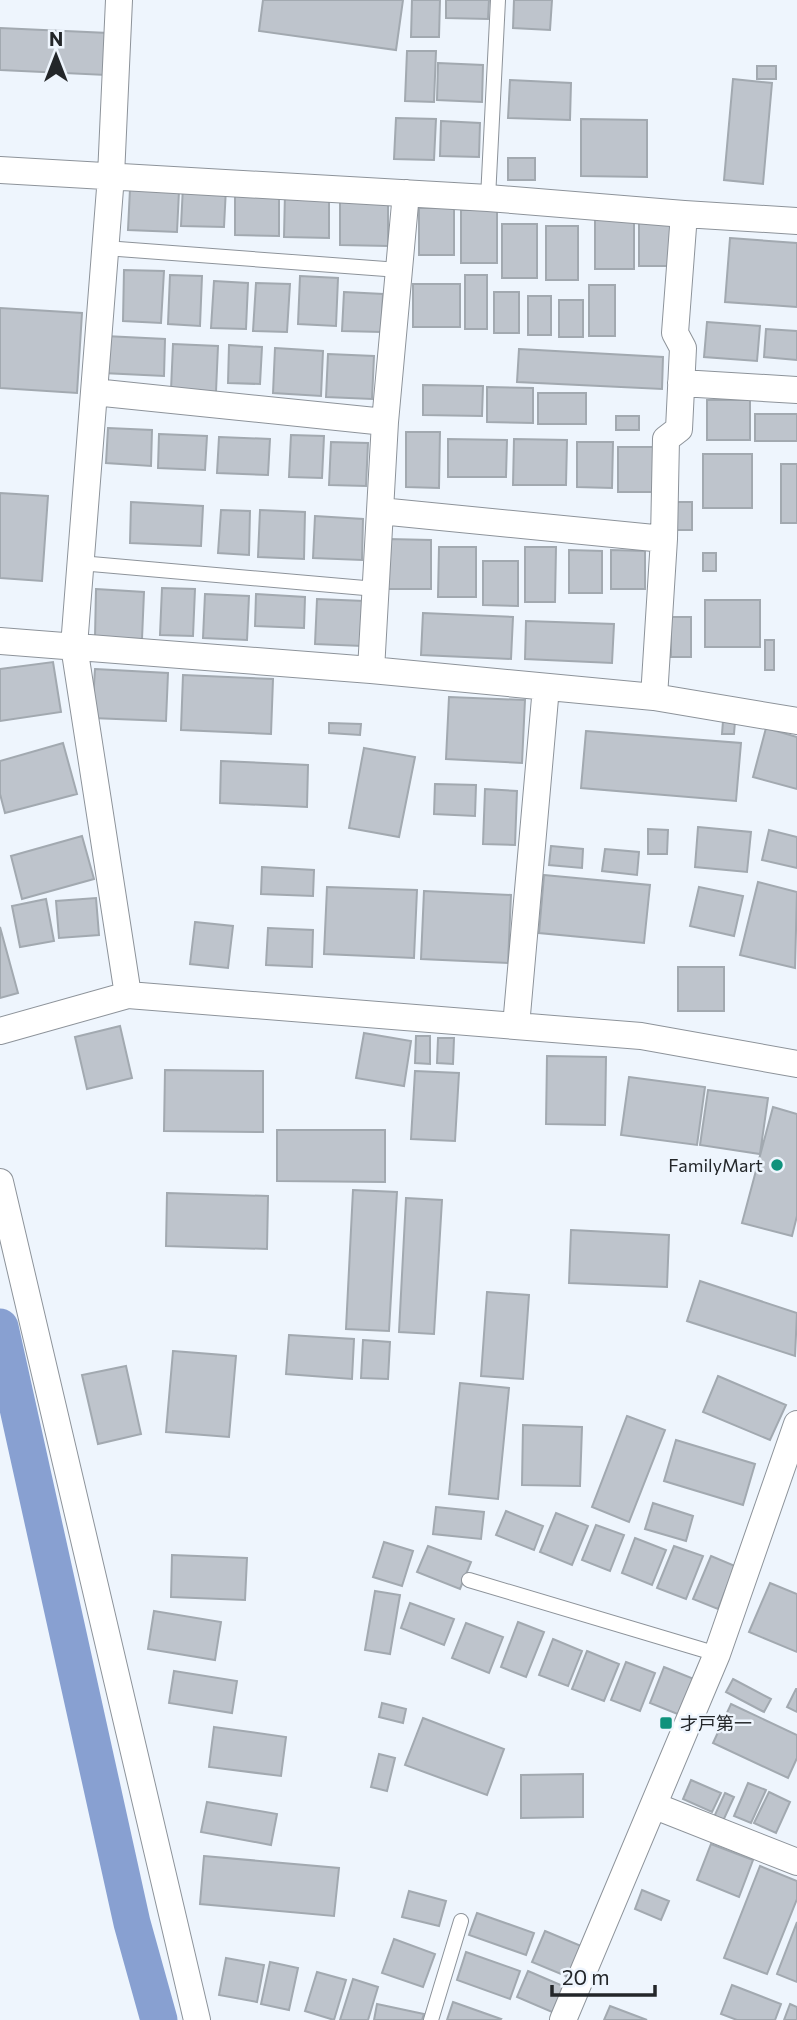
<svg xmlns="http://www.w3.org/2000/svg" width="797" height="2020" font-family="Commissioner,'Noto Sans JP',sans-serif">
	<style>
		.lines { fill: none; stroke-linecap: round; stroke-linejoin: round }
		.canal { stroke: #88a0d1; stroke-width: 37 }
		.building { fill: #bec4cc; stroke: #a2a9b0; stroke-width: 2 }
		.service-casing { stroke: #8d939a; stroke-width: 16 }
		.minor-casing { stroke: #8d939a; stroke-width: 28 }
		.service { stroke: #fff; stroke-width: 14 }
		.minor { stroke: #fff; stroke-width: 26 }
		.poi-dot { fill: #0e927c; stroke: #eef5fd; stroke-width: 2.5 }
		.labels { text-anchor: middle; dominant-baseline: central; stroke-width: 5; stroke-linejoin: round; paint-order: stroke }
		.poi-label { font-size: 18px; fill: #232629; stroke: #eef5fd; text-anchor: end }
	</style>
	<rect width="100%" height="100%" fill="#eef5fd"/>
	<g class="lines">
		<path class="canal" d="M0,1327L132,1923L159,2020"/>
	</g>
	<path class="building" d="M263,0H403L396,50L259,31Z
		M412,0H440L439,37H411Z
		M446,0H489L488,19L446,18Z
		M514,0H552L550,30L513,28Z
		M0,28L108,33L106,75L0,70Z
		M407,51H436L434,102L405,101Z
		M438,63L483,65L482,102L437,100Z
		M757,66H776V79H757Z
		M733,79L772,83L763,184L724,180Z
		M510,80L571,83L570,120L508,118Z
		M396,118L436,119L434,160L394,159Z
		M581,119L647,120V177L581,176Z
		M441,121L480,123L479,157L440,156Z
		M508,158H535V180H508Z
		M183,186L226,188L224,227L181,226Z
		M130,189L179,191L177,232L128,230Z
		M235,192H279V236L235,235Z
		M285,193H329V238L284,237Z
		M340,200H388V246L340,245Z
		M419,208H454V255H419Z
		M461,210H497V263H461Z
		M639,217H670V266H639Z
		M595,219H634V269H595Z
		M502,224H537V278H502Z
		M546,226H578V280H546Z
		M730,238L797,243V307L725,302Z
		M124,270L164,271L161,323L123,321Z
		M170,275L202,276L200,326L168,324Z
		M465,275H487V329H465Z
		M300,276L338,278L336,326L298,324Z
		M214,281L248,283L246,329L211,328Z
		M256,283L290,284L287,332L253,331Z
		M413,284H460V327H413Z
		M589,285H615V336H589Z
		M344,292L383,294L381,332L342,331Z
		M494,292H519V333H494Z
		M528,296H551V335H528Z
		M559,300H583V337H559Z
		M0,308L82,313L77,393L0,388Z
		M707,322L760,326L757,361L704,357Z
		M766,329L797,331V360L764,357Z
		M105,336L165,339L164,376L103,373Z
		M173,344L218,346L216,392L171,390Z
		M229,345L262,347L260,384L228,383Z
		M275,348L323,351L321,396L273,393Z
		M519,349L663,357L662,389L517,382Z
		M328,354L374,356L372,399L326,397Z
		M423,385L483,386L482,416L423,415Z
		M487,387L533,388V423L487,422Z
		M538,393H586V424H538Z
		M707,400H750V440H707Z
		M755,414H797V441H755Z
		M616,416H639V430H616Z
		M108,428L152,430L151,466L106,463Z
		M406,432H440L439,488L406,487Z
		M159,434L207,436L205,470L158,468Z
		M291,435L324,436L322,478L289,477Z
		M219,437L270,439L268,475L217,473Z
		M448,439L507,440L506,477H448Z
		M514,439L567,440L566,485H513Z
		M331,442L368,443L366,486L329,485Z
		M577,442H613L612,488L577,487Z
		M618,447H654V492H618Z
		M703,454H752V508H703Z
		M781,464H797V523H781Z
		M0,493L48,496L42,581L0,578Z
		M131,502L203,506L201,546L130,543Z
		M677,502H692V530H677Z
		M221,510L250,511L249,555L218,553Z
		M260,510L305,512L304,559L258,557Z
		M315,516L363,519L362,560L313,558Z
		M388,539L431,540V589H387Z
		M439,547H476V597H438Z
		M525,547H556L555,602H525Z
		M569,550L602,551V593H569Z
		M611,550L645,551V589H611Z
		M703,553H716V571H703Z
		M483,561H518V606L483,605Z
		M162,588L195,589L193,636L160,635Z
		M96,589L144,592L142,639L95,637Z
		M205,594L249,596L247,640L203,638Z
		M256,594L305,597L304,628L255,626Z
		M317,599L364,601L362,646L315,644Z
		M705,600H760V647H705Z
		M423,613L513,617L511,659L421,655Z
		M671,617H691V657H671Z
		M526,621L614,624L612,663L525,659Z
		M765,640H774V670H765Z
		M53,662L61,712L0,721V669Z
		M95,669L168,673L166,721L92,718Z
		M183,675L273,679L271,734L181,730Z
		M449,697L525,700L522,763L446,759Z
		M723,721L735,722L734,734H722Z
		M329,723L361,724L360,735L329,733Z
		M766,728L797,737V789L753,777Z
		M586,731L741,743L736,801L581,788Z
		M63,743L77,794L5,813L0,794V761Z
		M364,748L415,757L399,837L349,828Z
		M221,761L308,765L307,807L220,803Z
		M435,784L476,785L475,816L434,814Z
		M485,789L517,791L515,845L483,844Z
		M698,827L751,832L747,872L695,867Z
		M648,829L668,830L667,854H648Z
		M769,830L797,837V868L762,860Z
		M82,836L94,879L22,899L11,856Z
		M551,846L583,849L582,868L549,865Z
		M605,849L639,852L637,875L602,871Z
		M262,867L314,870L313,896L261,894Z
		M544,875L650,885L644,943L539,933Z
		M758,882L797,892L795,968L740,955Z
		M327,887L417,890L414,958L324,954Z
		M699,887L743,896L734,936L690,926Z
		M424,891L511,895L508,963L421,959Z
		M96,898L99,935L59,938L56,901Z
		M46,899L54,941L20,947L12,906Z
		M195,922L233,926L228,968L190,964Z
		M0,927L18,993L0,998Z
		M268,928L313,930L312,967L266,965Z
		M678,967H724V1011H678Z
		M120,1026L132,1078L87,1089L75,1037Z
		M364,1033L411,1041L404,1086L356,1078Z
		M416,1036H430V1064L415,1063Z
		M438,1038H454L453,1064L437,1063Z
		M547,1056L606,1057L605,1125L546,1124Z
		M165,1070L263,1071V1132L164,1131Z
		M415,1071L459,1073L455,1141L411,1139Z
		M629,1077L705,1087L697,1145L621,1135Z
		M708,1090L768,1098L760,1154L700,1145Z
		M773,1107L797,1114V1216L792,1236L742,1223Z
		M277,1130H385V1182L277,1181Z
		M353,1190L397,1192L389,1331L346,1329Z
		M167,1193L268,1196L267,1249L166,1246Z
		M406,1198L442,1200L434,1334L399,1332Z
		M571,1230L669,1235L667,1287L569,1283Z
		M700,1281L797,1313L795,1356L687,1321Z
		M487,1292L529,1295L523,1379L481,1376Z
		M289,1335L354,1339L352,1379L286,1374Z
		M363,1340L390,1342L388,1379L361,1378Z
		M173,1351L236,1356L229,1437L166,1432Z
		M126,1366L141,1434L98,1444L82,1375Z
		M718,1376L786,1405L770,1440L703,1412Z
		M460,1383L509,1388L498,1499L449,1494Z
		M627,1416L665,1430L629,1522L592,1507Z
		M523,1425L582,1427L580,1486L522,1485Z
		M676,1440L755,1464L743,1505L664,1481Z
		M653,1503L693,1516L686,1541L645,1529Z
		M436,1507L484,1512L481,1539L433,1534Z
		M506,1511L543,1526L534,1550L496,1535Z
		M556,1513L588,1526L572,1565L540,1552Z
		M596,1525L624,1535L610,1571L582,1560Z
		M635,1538L666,1550L652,1585L622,1573Z
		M384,1542L413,1551L402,1586L373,1577Z
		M428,1546L471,1562L460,1589L417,1572Z
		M674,1546L703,1556L686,1599L657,1588Z
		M172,1555L247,1558L245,1600L171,1597Z
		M711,1556L735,1566L718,1609L693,1599Z
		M770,1583L797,1594V1652L749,1632Z
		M375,1591L400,1595L390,1654L365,1650Z
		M410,1603L454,1619L444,1645L401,1628Z
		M154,1611L221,1622L215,1660L148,1649Z
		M518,1622L544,1632L526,1677L501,1667Z
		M466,1623L503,1637L489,1673L452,1658Z
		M553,1639L582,1651L568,1686L539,1675Z
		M587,1651L619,1664L604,1701L572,1689Z
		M626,1662L655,1673L640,1711L611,1700Z
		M664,1667L694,1679L680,1715L650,1703Z
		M174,1671L237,1681L232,1713L169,1703Z
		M733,1679L771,1699L764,1712L726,1692Z
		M796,1689H797V1712L787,1707Z
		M382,1703L406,1709L403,1723L379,1717Z
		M731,1704L797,1735V1758L788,1778L713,1743Z
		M423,1718L504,1749L487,1795L405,1765Z
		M214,1727L286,1737L281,1776L209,1767Z
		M379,1754L395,1758L387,1791L371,1787Z
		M583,1774V1817L521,1818V1775Z
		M691,1780L721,1793L712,1812L683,1799Z
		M748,1783L766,1790L751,1823L734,1816Z
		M769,1792L790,1802L776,1833L754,1823Z
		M725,1793L734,1797L723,1821L714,1817Z
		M207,1802L277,1814L271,1845L201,1832Z
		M711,1844L753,1860L739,1897L697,1880Z
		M204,1856L339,1868L334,1916L200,1904Z
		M760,1866L797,1881V1899L767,1974L724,1958Z
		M642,1890L669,1901L661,1920L635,1909Z
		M409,1891L446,1901L439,1926L402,1917Z
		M477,1913L534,1933L526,1955L469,1935Z
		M797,1922V1982L777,1974Z
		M545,1931L586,1948L573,1979L532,1962Z
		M394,1939L435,1954L423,1987L382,1973Z
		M466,1952L520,1971L510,1999L457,1980Z
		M226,1958L264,1965L257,2002L219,1995Z
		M270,1962L298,1968L289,2010L261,2004Z
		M528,1971L570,1989L559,2015L517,1997Z
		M317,1972L346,1980L334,2020L305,2011Z
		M353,1979L378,1987L368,2020H340Z
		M732,1985L781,2004L775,2020H737L721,2014Z
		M453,2002L501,2019L500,2020H447Z
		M377,2004L424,2014L422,2020H374Z
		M790,2004L797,2007V2020H784Z
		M610,2006L647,2020H604Z"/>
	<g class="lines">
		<g class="service-casing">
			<path id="service" d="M488,198L498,0
				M105,248L399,270
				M80,563L376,589
				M469,1580L717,1654
				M431,2020L461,1921"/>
		</g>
		<g class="minor-casing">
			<path id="minor" d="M119,0L111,176L74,646L128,995
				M0,170L488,198L684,214L797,221
				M681,383L797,390
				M94,392L385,422
				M380,511L664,539
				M0,641L371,670L654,697L797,721
				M371,670L385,422L406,193
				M654,697L664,539L666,439L679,429L683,348L675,333L684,214
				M516,1026L546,687
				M0,1031L128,995L641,1036L797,1064
				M0,1182L197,2020
				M655,1806L797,1862
				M563,2020L717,1654L797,1424"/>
		</g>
		<use href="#service" class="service"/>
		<use href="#minor" class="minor"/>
	</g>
	<g class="poi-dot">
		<circle cx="777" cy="1165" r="7"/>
		<rect x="659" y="1716" width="14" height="14" rx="3.5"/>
	</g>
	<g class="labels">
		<g class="poi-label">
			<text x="763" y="1165">FamilyMart</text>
			<text x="680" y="1723" text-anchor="start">才戸第一</text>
		</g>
	</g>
	<g transform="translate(56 56)" stroke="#eef5fd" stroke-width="5" paint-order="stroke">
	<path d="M0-5L12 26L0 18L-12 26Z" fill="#232629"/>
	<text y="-10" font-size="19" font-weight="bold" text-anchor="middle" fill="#232629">N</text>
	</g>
	<path d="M552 1985v10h103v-10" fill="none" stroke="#232629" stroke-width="3.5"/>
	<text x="562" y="1985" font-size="21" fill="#232629" stroke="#eef5fd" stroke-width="5" paint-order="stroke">20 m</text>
</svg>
